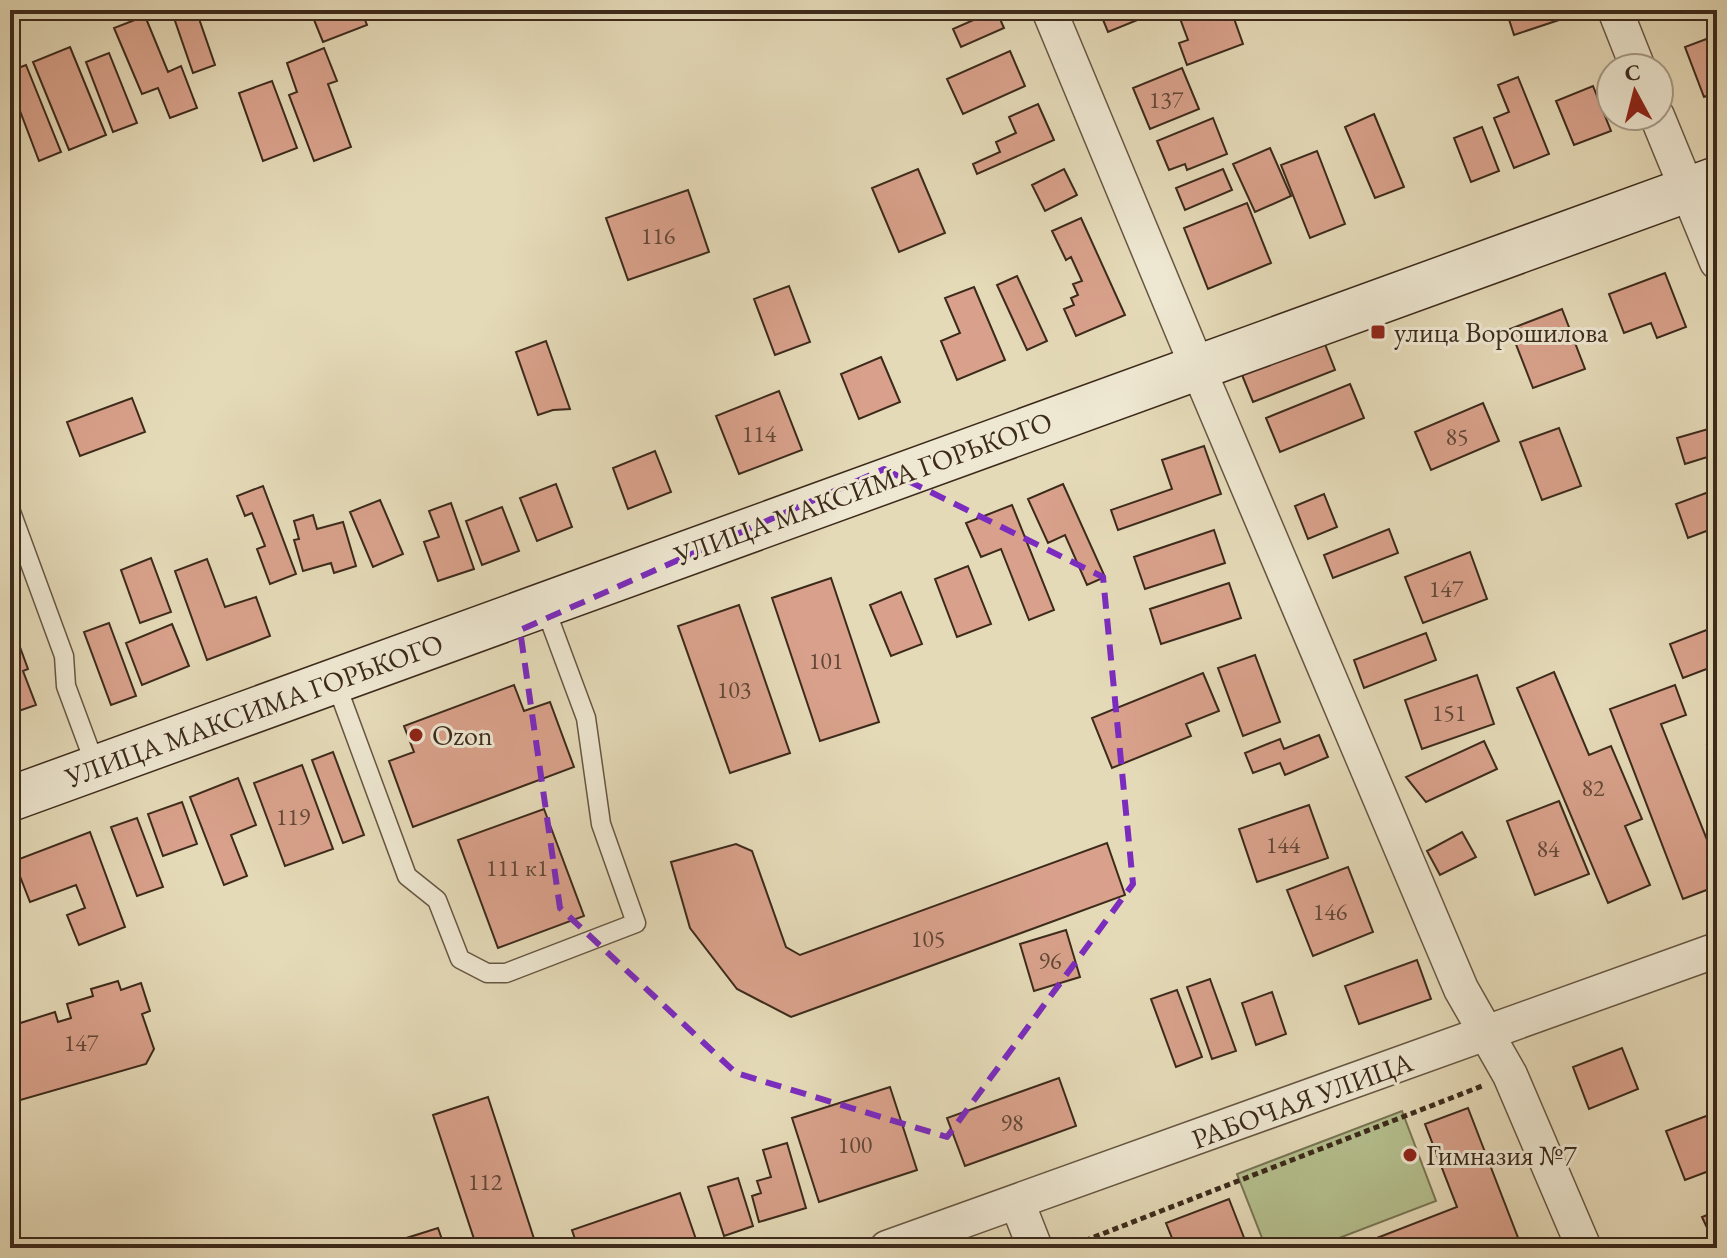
<svg xmlns="http://www.w3.org/2000/svg" width="1727" height="1258" font-family="'EB Garamond',serif">
	<style>
		.green { fill: #b5c08f; stroke: #787555; stroke-width: 2 }
		.building { fill: #d9a18b; stroke: #3c2a1b; stroke-width: 2 }
		.lines { fill: none; stroke-linecap: round; stroke-linejoin: round }
		.lane-casing { stroke: #665642; stroke-width: 21 }
		.street-casing { stroke: #665642; stroke-width: 37 }
		.secondary-casing { stroke: #3c2a1b; stroke-width: 47 }
		.path { stroke: #3c2a1b; stroke-width: 5; stroke-dasharray: 6 4; stroke-linecap: butt }
		.lane { stroke: #eee7d1; stroke-width: 18 }
		.street { stroke: #eee7d1; stroke-width: 34 }
		.secondary { stroke: #eee7d1; stroke-width: 44 }
		.marked { fill: none; stroke: #7b2cbf; stroke-width: 6; stroke-dasharray: 16 10; stroke-linejoin: round }
		.poi-dot { fill: #8f2418; stroke: #eee7d1; stroke-width: 3 }
		.labels { text-anchor: middle; dominant-baseline: central; stroke-width: 6; stroke-linejoin: round; paint-order: stroke }
		.number-label { font-size: 24px; fill: #634837 }
		.poi-label { font-size: 28px; fill: #3c2a1b; stroke: #eee7d1; text-anchor: start }
		.street-label { font-size: 28px; fill: #3c2a1b; stroke: #eee7d1 }
	</style>
	<rect width="100%" height="100%" fill="#e5dab8"/>
	<filter id="stains"><feTurbulence type="fractalNoise" baseFrequency=".0025" numOctaves="4"/><feColorMatrix values="0 0 0 0 .2 0 0 0 0 .09 0 0 0 0 .02 0 0 0 .5 -.17"/></filter>
	<radialGradient id="worn" r=".72"><stop offset=".6" stop-color="#630" stop-opacity="0"/><stop offset="1" stop-color="#630" stop-opacity=".3"/></radialGradient>
	<path class="green" d="M1402,1111L1436,1201L1313,1248H1266L1237,1174Z"/>
	<path class="building" d="M187,10H196L215,65L193,73L173,15Z
		M310,10H361L367,25L323,42Z
		M996,10L1004,28L961,47L953,29Z
		M1099,10H1162L1108,32Z
		M1186,10H1231L1243,44L1187,65L1179,43L1188,40L1178,13Z
		M1405,10H1437L1409,20Z
		M1506,10H1566L1568,17L1514,35Z
		M145,16L168,72L181,66L197,108L170,118L158,88L142,94L114,28Z
		M1717,35V92L1704,97L1685,47Z
		M70,47L106,135L69,150L33,62Z
		M324,48L337,81L328,84L351,147L314,161L289,95L297,92L287,63Z
		M1010,51L1025,86L963,114L947,79Z
		M109,53L137,123L113,132L86,62Z
		M26,65L61,152L39,161L20,111L12,114L10,110V71Z
		M1182,68L1199,109L1150,129L1133,88Z
		M1518,77L1549,154L1514,168L1494,118L1509,112L1498,85Z
		M272,81L297,148L263,161L239,93Z
		M1593,86L1611,131L1574,145L1556,101Z
		M1038,104L1054,140L977,174L973,164L1000,152L996,142L1016,133L1009,117Z
		M1374,114L1404,187L1375,198L1345,127Z
		M1213,118L1227,154L1187,170L1185,164L1169,170L1157,141Z
		M1482,127L1499,171L1471,182L1454,138Z
		M1270,148L1291,196L1255,212L1233,164Z
		M1317,151L1345,224L1310,238L1281,165Z
		M918,169L945,233L899,252L872,188Z
		M1064,169L1077,195L1045,211L1032,185Z
		M1223,169L1232,190L1185,210L1176,188Z
		M688,190L709,252L628,280L606,218Z
		M1247,203L1271,263L1208,289L1184,228Z
		M1081,218L1125,315L1076,336L1064,309L1074,305L1071,298L1078,295L1073,284L1082,281L1071,257L1066,260L1052,231Z
		M1665,273L1686,327L1657,338L1651,323L1624,333L1609,294Z
		M1017,276L1047,341L1027,350L997,285Z
		M789,286L810,342L775,355L754,299Z
		M974,287L1005,360L957,380L941,341L960,333L945,298Z
		M1562,309L1585,369L1533,388L1510,329Z
		M1323,339L1335,370L1253,402L1240,370Z
		M546,341L570,409L553,410L538,415L516,352Z
		M881,357L900,402L859,419L841,374Z
		M1350,384L1364,418L1280,452L1266,418Z
		M779,391L802,450L739,474L716,416Z
		M132,398L145,432L80,456L67,422Z
		M1483,403L1499,441L1431,470L1415,432Z
		M1715,427L1717,454L1685,464L1677,438Z
		M1559,428L1581,486L1542,500L1520,442Z
		M1204,446L1221,494L1118,530L1111,510L1172,489L1162,460Z
		M655,451L671,492L628,509L613,468Z
		M556,484L572,527L537,541L520,498Z
		M1063,484L1105,577L1087,585L1065,535L1048,543L1028,499Z
		M263,486L296,574L270,584L257,549L265,546L252,513L245,516L237,496Z
		M1717,489V527L1688,538L1676,504Z
		M1324,494L1337,527L1308,539L1295,506Z
		M380,500L403,554L373,567L350,512Z
		M451,503L474,569L438,581L424,542L439,537L429,511Z
		M1012,505L1054,610L1029,620L1001,549L981,557L966,523Z
		M502,507L519,551L482,565L466,521Z
		M313,515L317,529L343,522L356,566L334,573L331,563L303,571L294,540L299,539L294,521Z
		M1389,529L1398,553L1333,578L1324,555Z
		M1214,530L1225,563L1145,589L1134,557Z
		M1470,552L1487,599L1423,623L1405,577Z
		M151,558L171,612L140,623L121,570Z
		M207,559L225,607L256,597L270,636L207,660L175,571Z
		M968,566L991,624L957,637L935,579Z
		M831,578L879,722L820,741L772,598Z
		M1229,583L1241,618L1161,644L1150,609Z
		M901,592L922,644L891,656L870,605Z
		M739,605L790,753L730,773L678,626Z
		M10,620L28,669L23,671L36,705L10,714Z
		M109,623L136,696L111,705L84,632Z
		M172,624L189,666L142,685L126,643Z
		M1717,626V665L1683,678L1670,644Z
		M1426,633L1436,660L1364,688L1354,660Z
		M1255,655L1280,722L1243,736L1218,668Z
		M1554,672L1589,755L1611,746L1642,819L1625,826L1650,885L1608,903L1517,688Z
		M1203,673L1219,711L1186,724L1191,736L1112,768L1092,718Z
		M1477,675L1494,724L1422,749L1405,700Z
		M514,685L524,711L550,702L574,767L413,827L389,761L414,752L404,726Z
		M1675,685L1686,715L1661,724L1717,865V886L1683,899L1610,709Z
		M1319,735L1328,757L1285,775L1280,763L1253,773L1245,753L1280,739L1284,749Z
		M1484,741L1497,769L1426,802L1406,777Z
		M1717,742V775H1716L1707,745Z
		M333,752L364,835L343,843L312,760Z
		M302,765L333,849L285,866L254,783Z
		M238,778L256,825L231,835L247,876L224,885L190,797Z
		M1559,801L1589,874L1535,895L1507,821Z
		M182,802L197,844L163,856L148,814Z
		M1309,805L1328,858L1257,882L1239,829Z
		M544,809L584,916L498,948L458,840Z
		M137,818L163,887L137,896L111,827Z
		M90,832L125,927L79,945L67,915L85,908L76,885L30,902L14,861Z
		M1462,832L1476,857L1440,875L1427,851Z
		M1107,843L1125,895L791,1017L737,989L690,928L671,862L736,844L752,851L786,947L800,955Z
		M1348,867L1373,932L1313,956L1287,890Z
		M1066,930L1080,977L1034,991L1020,944Z
		M1417,960L1431,999L1359,1024L1345,986Z
		M1210,979L1236,1051L1212,1059L1187,987Z
		M118,981L121,990L141,983L150,1011L142,1014L154,1049L146,1064L10,1103V1035L14,1034L11,1026L55,1012L58,1022L71,1018L67,1004L93,996L91,989Z
		M1177,990L1202,1057L1176,1067L1151,999Z
		M1272,992L1286,1034L1256,1045L1242,1003Z
		M1622,1048L1638,1089L1589,1109L1573,1067Z
		M1059,1078L1076,1126L965,1166L947,1118Z
		M890,1087L917,1170L819,1202L792,1118Z
		M488,1097L537,1248H477L433,1115Z
		M1468,1108L1522,1248H1351L1457,1207L1425,1124Z
		M1717,1112V1168L1685,1180L1666,1131Z
		M787,1143L806,1208L759,1222L752,1196L761,1193L757,1181L771,1177L763,1150Z
		M738,1178L753,1226L724,1236L708,1187Z
		M680,1193L699,1248H578L572,1230Z
		M1229,1199L1248,1248H1176L1166,1223Z
		M1717,1211V1247H1716L1702,1217Z
		M438,1228L445,1248H399L397,1241Z"/>
	<g class="lines">
		<g class="lane-casing">
			<path id="lane" d="M10,509L64,656L66,686L96,767
				M335,681L407,876L437,900L460,959L487,973H506L636,923L601,824L586,718L544,605"/>
		</g>
		<g class="street-casing">
			<path id="street" d="M1049,10L1197,366L1461,989L1510,1075L1584,1248
				M1615,10L1638,68
				M1657,116L1717,262
				M1017,1202L1035,1248
				M887,1248L1717,950"/>
		</g>
		<g class="secondary-casing">
			<path id="secondary" d="M10,799L1717,179"/>
		</g>
		<path class="path" d="M1066,1248L1482,1086"/>
		<use href="#lane" class="lane"/>
		<use href="#street" class="street"/>
		<use href="#secondary" class="secondary"/>
	</g>
	<path class="marked" d="M884,469L1103,577L1133,884L947,1137L736,1073L560,908L520,630Z"/>
	<g class="poi-dot">
		<rect x="1370" y="324" width="16" height="16" rx="4"/>
		<circle cx="416" cy="735" r="8"/>
		<circle cx="1410" cy="1155" r="8"/>
	</g>
	<g class="labels">
		<g class="number-label">
			<text x="1166" y="99">137</text>
			<text x="658" y="235">116</text>
			<text x="759" y="433">114</text>
			<text x="1457" y="436">85</text>
			<text x="1446" y="588">147</text>
			<text x="826" y="660">101</text>
			<text x="734" y="689">103</text>
			<text x="1449" y="712">151</text>
			<text x="1593" y="787">82</text>
			<text x="293" y="816">119</text>
			<text x="1283" y="844">144</text>
			<text x="1548" y="848">84</text>
			<text x="517" y="867">111 к1</text>
			<text x="1330" y="911">146</text>
			<text x="928" y="938">105</text>
			<text x="1050" y="960">96</text>
			<text x="81" y="1042">147</text>
			<text x="1012" y="1122">98</text>
			<text x="855" y="1144">100</text>
			<text x="485" y="1181">112</text>
		</g>
		<g class="poi-label">
			<text x="1394" y="332">улица Ворошилова</text>
			<text x="432" y="735">Ozon</text>
			<text x="1426" y="1155">Гимназия №7</text>
		</g>
		<g class="street-label">
			<text transform="translate(863 488) rotate(-20)">УЛИЦА МАКСИМА ГОРЬКОГО</text>
			<text transform="translate(254 710) rotate(-20)">УЛИЦА МАКСИМА ГОРЬКОГО</text>
			<text transform="translate(1302 1100) rotate(-20)">РАБОЧАЯ УЛИЦА</text>
		</g>
	</g>
	<rect width="1727" height="1258" fill="none" stroke="#e5dab8" stroke-width="40"/>
	<rect x="12" y="12" width="1703" height="1234" fill="none" stroke="#3c2a1b" stroke-width="4"/>
	<rect x="20" y="20" width="1687" height="1218" fill="none" stroke="#3c2a1b" stroke-width="2"/>
	<g transform="translate(1635 92) rotate(353)"><circle r="38" fill="#eee7d1" stroke="#a79b88" stroke-width="2"/>
	<path d="M0-6L14 30L0 20L-14 30Z" fill="#8f2418"/>
	<text y="-12" font-size="22" font-weight="bold" text-anchor="middle" fill="#3c2a1b">С</text>
	</g>
	<rect width="100%" height="100%" filter="url(#stains)"/>
	<rect width="100%" height="100%" fill="url(#worn)"/>
</svg>
